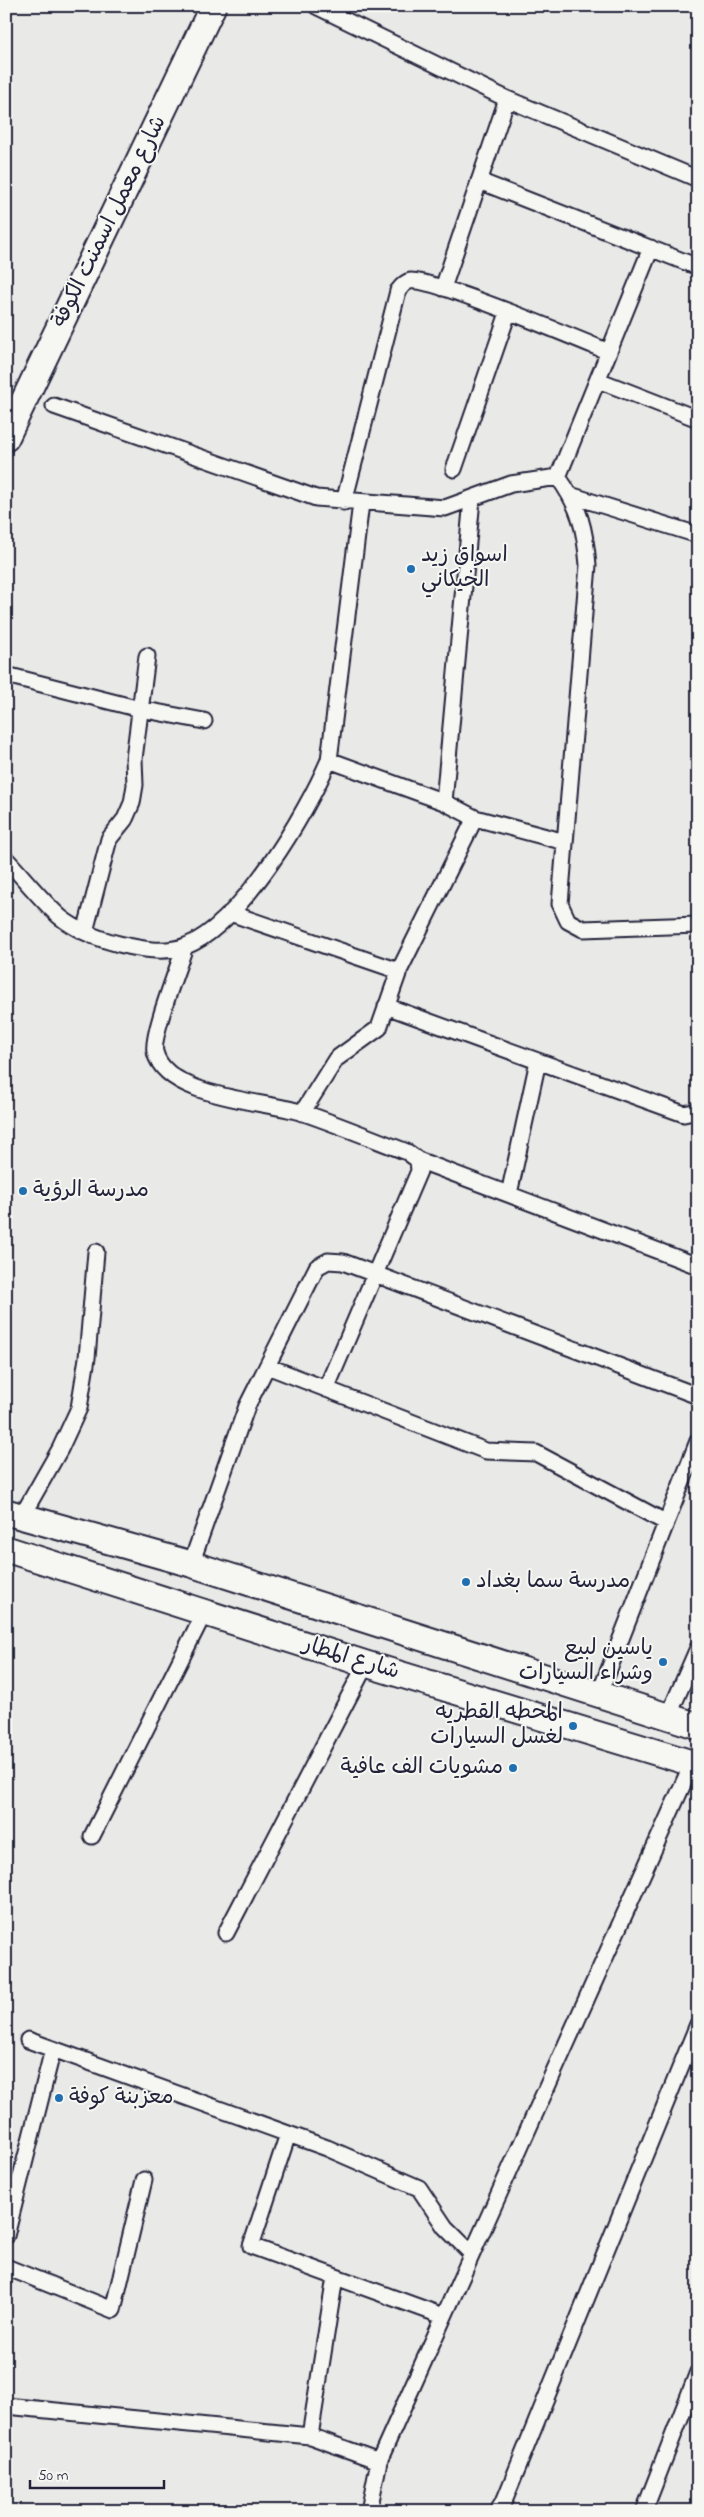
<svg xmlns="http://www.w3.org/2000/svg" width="704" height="2517" font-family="'Indie Flower','Playpen Sans Arabic',sans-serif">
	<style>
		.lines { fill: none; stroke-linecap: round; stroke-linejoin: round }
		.street-casing { stroke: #22223b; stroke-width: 19 }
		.primary-casing { stroke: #22223b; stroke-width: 29 }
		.street { stroke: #f6f6f2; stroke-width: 15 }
		.primary { stroke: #f6f6f2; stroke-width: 25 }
		.poi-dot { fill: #1f6fb2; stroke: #f6f6f2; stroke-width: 2 }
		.labels { text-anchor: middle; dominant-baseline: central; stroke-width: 4; stroke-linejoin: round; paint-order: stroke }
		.street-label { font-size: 22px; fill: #22223b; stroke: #f6f6f2 }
		.poi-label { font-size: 22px; fill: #22223b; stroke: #f6f6f2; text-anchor: start }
	</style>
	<rect width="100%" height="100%" fill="#e9e9e7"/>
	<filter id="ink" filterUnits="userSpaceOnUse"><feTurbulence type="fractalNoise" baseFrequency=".02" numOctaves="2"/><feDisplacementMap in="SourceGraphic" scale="10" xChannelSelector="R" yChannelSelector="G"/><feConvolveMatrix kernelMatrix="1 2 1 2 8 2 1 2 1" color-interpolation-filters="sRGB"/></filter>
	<g filter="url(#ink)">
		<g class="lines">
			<g class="street-casing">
				<path id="street" d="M316,6L507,99L698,179
					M479,181L698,267
					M443,288L507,99
					M598,380L698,419
					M54,406L316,498L445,508L511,484L558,477
					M454,469L508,313
					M558,477C580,507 585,529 588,565L560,904L568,921L583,929L698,925
					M558,477L651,248
					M570,495L698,535
					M344,502L398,291C401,287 405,282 410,281C430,277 580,340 609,352
					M6,675L140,709L204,721
					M329,760L444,802L475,818L565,842
					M444,802L472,499
					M6,859C24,878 41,900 60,917C76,930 99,939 119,944C140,949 164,954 186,946C241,924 306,814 329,760L361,503
					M230,913L399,971
					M85,932L109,839L125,819L132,803L135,785L134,759L147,656
					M185,946C179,966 151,1035 155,1052C166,1098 267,1101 304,1113C339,1125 373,1139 407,1152L418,1160L698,1266
					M386,1006L684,1114L698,1111
					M302,1113L336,1059L379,1028L399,971L475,818
					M509,1194L538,1061
					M267,1366L486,1451L536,1453L665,1522
					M326,1389L419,1171L418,1160
					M22,1516L60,1449L79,1408L87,1358L96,1252
					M191,1564L247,1406L317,1267L328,1261L343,1262L698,1396
					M599,1695L698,1441
					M668,1717L698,1648
					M92,1836L204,1613
					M226,1933L366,1664
					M28,2040L327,2148L419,2188L445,2227L472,2254
					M288,2134L251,2246L443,2316
					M6,2236L53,2049
					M6,2267L113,2310L144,2180
					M6,2406L310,2436L379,2461L692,1764
					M310,2436L335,2277
					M369,2511L379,2461
					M497,2511L505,2499L698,2024
					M644,2511L698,2372"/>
			</g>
			<g class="primary-casing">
				<path id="primary" d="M6,438L213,6
					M6,1512L191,1564L698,1726
					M6,1549L366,1664L698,1765"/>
			</g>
			<use href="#street" class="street"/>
			<use href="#primary" class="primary"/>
		</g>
	</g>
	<g class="poi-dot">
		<circle cx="411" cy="569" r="5"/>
		<circle cx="23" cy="1191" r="5"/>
		<circle cx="466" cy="1582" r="5"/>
		<circle cx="663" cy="1662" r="5"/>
		<circle cx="573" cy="1726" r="5"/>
		<circle cx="513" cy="1768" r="5"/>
		<circle cx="59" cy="2098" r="5"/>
	</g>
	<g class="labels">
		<g class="street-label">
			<text transform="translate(110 222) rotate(-64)">شارع معمل اسمنت الكوفة</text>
			<text transform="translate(351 1659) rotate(17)">شارع المطار</text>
		</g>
		<g class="poi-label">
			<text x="421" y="556">اسواق زيد<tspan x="421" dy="25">الخيكاني</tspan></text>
			<text x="33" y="1191">مدرسة الرؤية</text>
			<text x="476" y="1582">مدرسة سما بغداد</text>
			<text x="653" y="1649" text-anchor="end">ياسين لبيع<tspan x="653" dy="25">وشراء السيارات</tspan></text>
			<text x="563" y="1713" text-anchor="end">المحطه القطريه<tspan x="563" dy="25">لغسل السيارات</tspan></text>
			<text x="503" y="1768" text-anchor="end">مشويات الف عافية</text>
			<text x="69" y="2098">معزبنة كوفة</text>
		</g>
	</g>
	<rect width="704" height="2517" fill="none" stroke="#f6f6f2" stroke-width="25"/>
	<rect x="12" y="12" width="679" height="2492" fill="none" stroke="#22223b" stroke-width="2" filter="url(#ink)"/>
	<path d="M30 2480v8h134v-8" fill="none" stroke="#22223b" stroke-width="2.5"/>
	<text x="38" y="2480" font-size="15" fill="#22223b" stroke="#f6f6f2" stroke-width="4" paint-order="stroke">50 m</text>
</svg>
